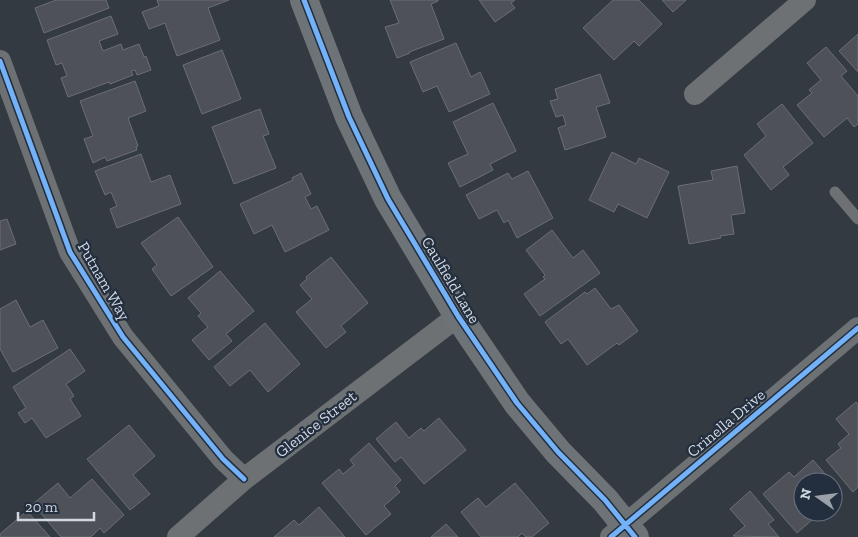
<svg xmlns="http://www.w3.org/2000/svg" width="858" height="537" font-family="'Zilla Slab',serif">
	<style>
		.building { fill: #4e5158; stroke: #6c6e76 }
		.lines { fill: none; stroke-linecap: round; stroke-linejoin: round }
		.lane { stroke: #6d7173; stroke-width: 11 }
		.street { stroke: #6d7173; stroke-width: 22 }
		.secondary { stroke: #6e7377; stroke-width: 28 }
		.cycleway-casing { stroke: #232e3e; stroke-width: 8 }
		.cycleway { stroke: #73b2f8; stroke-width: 5 }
		.labels { text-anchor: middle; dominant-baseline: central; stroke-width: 4.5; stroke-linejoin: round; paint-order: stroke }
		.street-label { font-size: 16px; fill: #d1d8e2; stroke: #232e3e }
	</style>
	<rect width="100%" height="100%" fill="#333a42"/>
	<path class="building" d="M56,0H106L109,8L44,33L35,8Z
		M157,0H229L208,8L220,40L177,56L165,23L149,29L142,12L159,6Z
		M390,0H438V1L431,4L444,39L409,52L410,53L397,58L385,27L399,23Z
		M479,0H515L511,3L515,8L495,22Z
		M613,0H639L662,24L639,46L634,41L614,60L583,28Z
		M662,0H686L673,12Z
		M111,16L118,34L99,41L103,51L121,44L123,50L139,44L144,57L146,56L151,70L137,75L135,70L131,71L133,75L110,84L109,82L68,97L61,78L67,76L62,63L56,65L47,40Z
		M858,34V72L839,51Z
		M456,43L471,77L480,72L490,94L449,112L437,86L423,92L410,62Z
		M826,47L847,71L841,76L858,96V124L854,127L847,118L824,137L797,105L812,93L809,90L821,80L807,63Z
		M222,50L241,99L202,114L183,65Z
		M600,74L610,103L596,107L606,137L565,150L558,128L566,125L563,115L556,117L550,101L558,99L555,89Z
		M135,81L146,111L128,118L138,146L136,147L137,150L107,161L105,157L93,163L84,139L93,136L80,101Z
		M493,103L516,151L490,164L493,170L460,187L448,163L468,154L453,122Z
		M782,104L813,143L783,167L789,175L771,190L744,155L766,136L757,124Z
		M260,109L269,134L263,136L276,168L234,184L212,127Z
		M612,152L636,164L639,158L669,172L647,218L618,204L614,212L589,200Z
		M141,154L151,182L170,175L181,204L117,228L110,209L117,206L111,192L105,195L95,171Z
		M737,166L745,213L731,215L734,234L720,236L721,238L689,244L678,186L713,180L711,171Z
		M528,171L553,218L517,238L508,220L504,223L497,210L479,219L466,195L508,173L512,179Z
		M301,173L311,194L305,197L311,209L317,206L329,230L285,252L272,225L254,234L240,204L293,180L292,178Z
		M178,217L213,267L171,296L152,269L157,265L141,243Z
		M7,219L16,244L0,250V221Z
		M552,230L573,258L583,250L600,273L540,316L524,294L545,279L543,277L545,275L526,250Z
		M331,257L368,303L341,326L346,332L326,348L296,312L312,299L300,285L307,279L306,277Z
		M220,271L254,311L226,334L232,341L209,360L192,340L208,327L198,316L201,313L188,298Z
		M595,288L611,309L619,305L638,331L619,345L617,343L587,365L568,339L561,344L545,322L585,292L587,294Z
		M16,300L30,327L43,320L58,348L13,372L0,349V309Z
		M265,323L300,364L268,392L250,370L230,386L214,367Z
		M70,349L85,371L66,384L74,396L70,399L81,416L46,438L32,418L25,423L18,413L26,408L13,387Z
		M856,402L858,404V487L853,492L826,460L841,448L838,444L849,434L836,419Z
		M439,418L466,450L424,484L401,457L395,462L376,439L396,422L409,438L421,428L424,431Z
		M129,425L155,456L133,475L150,494L130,510L87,459Z
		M369,443L401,480L395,486L400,492L384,506L391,514L366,535L322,483L339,469L343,474L354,465L350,460Z
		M813,460L832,482H803V512H821L797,533L763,494L789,472L794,477Z
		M92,479L124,515L104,533L100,528L91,537H61L33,504L58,483L70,498Z
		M515,483L549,523L532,537H526L522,533L518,537H481L461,512L478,498L486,507Z
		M833,483L842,494L833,502Z
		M750,491L774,520L768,524L779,537L733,536L745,526L730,509Z
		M319,507L345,537H274L294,520L299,525Z
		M27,511L50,537H0V534Z
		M446,524L458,537H431Z"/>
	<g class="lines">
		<path class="lane" d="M835,192L858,219"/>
		<path class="street" d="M0,61L70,252L123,337L223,459L244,479
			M695,94L805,0
			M178,537L244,479L458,316
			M611,537L858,328"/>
		<path class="secondary" d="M304,0L349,117L388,199L458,316L517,403L558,452L605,500L635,537"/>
		<g class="cycleway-casing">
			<path id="cycleway" d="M304,0L349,117L388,199L458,316L517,403L558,452L605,500L635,537
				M0,61L70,252L123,337L223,459L244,479
				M611,537L858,328"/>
		</g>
		<use href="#cycleway" class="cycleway"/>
	</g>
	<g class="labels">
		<g class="street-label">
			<text transform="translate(451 280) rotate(59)">Caulfield Lane</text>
			<text transform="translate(104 281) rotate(60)">Putnam Way</text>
			<text transform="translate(726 423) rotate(-40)">Crinella Drive</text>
			<text transform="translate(316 424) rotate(-38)">Glenice Street</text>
		</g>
	</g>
	<g transform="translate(818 497) rotate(284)"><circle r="24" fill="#232e3e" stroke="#697280"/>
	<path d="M0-4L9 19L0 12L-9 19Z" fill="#9aa1aa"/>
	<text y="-8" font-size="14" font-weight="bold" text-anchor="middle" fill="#d1d8e2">N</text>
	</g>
	<path d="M18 512v8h76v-8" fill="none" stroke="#d1d8e2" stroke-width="2.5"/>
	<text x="25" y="512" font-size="15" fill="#d1d8e2" stroke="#232e3e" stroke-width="4" paint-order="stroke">20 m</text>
</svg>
